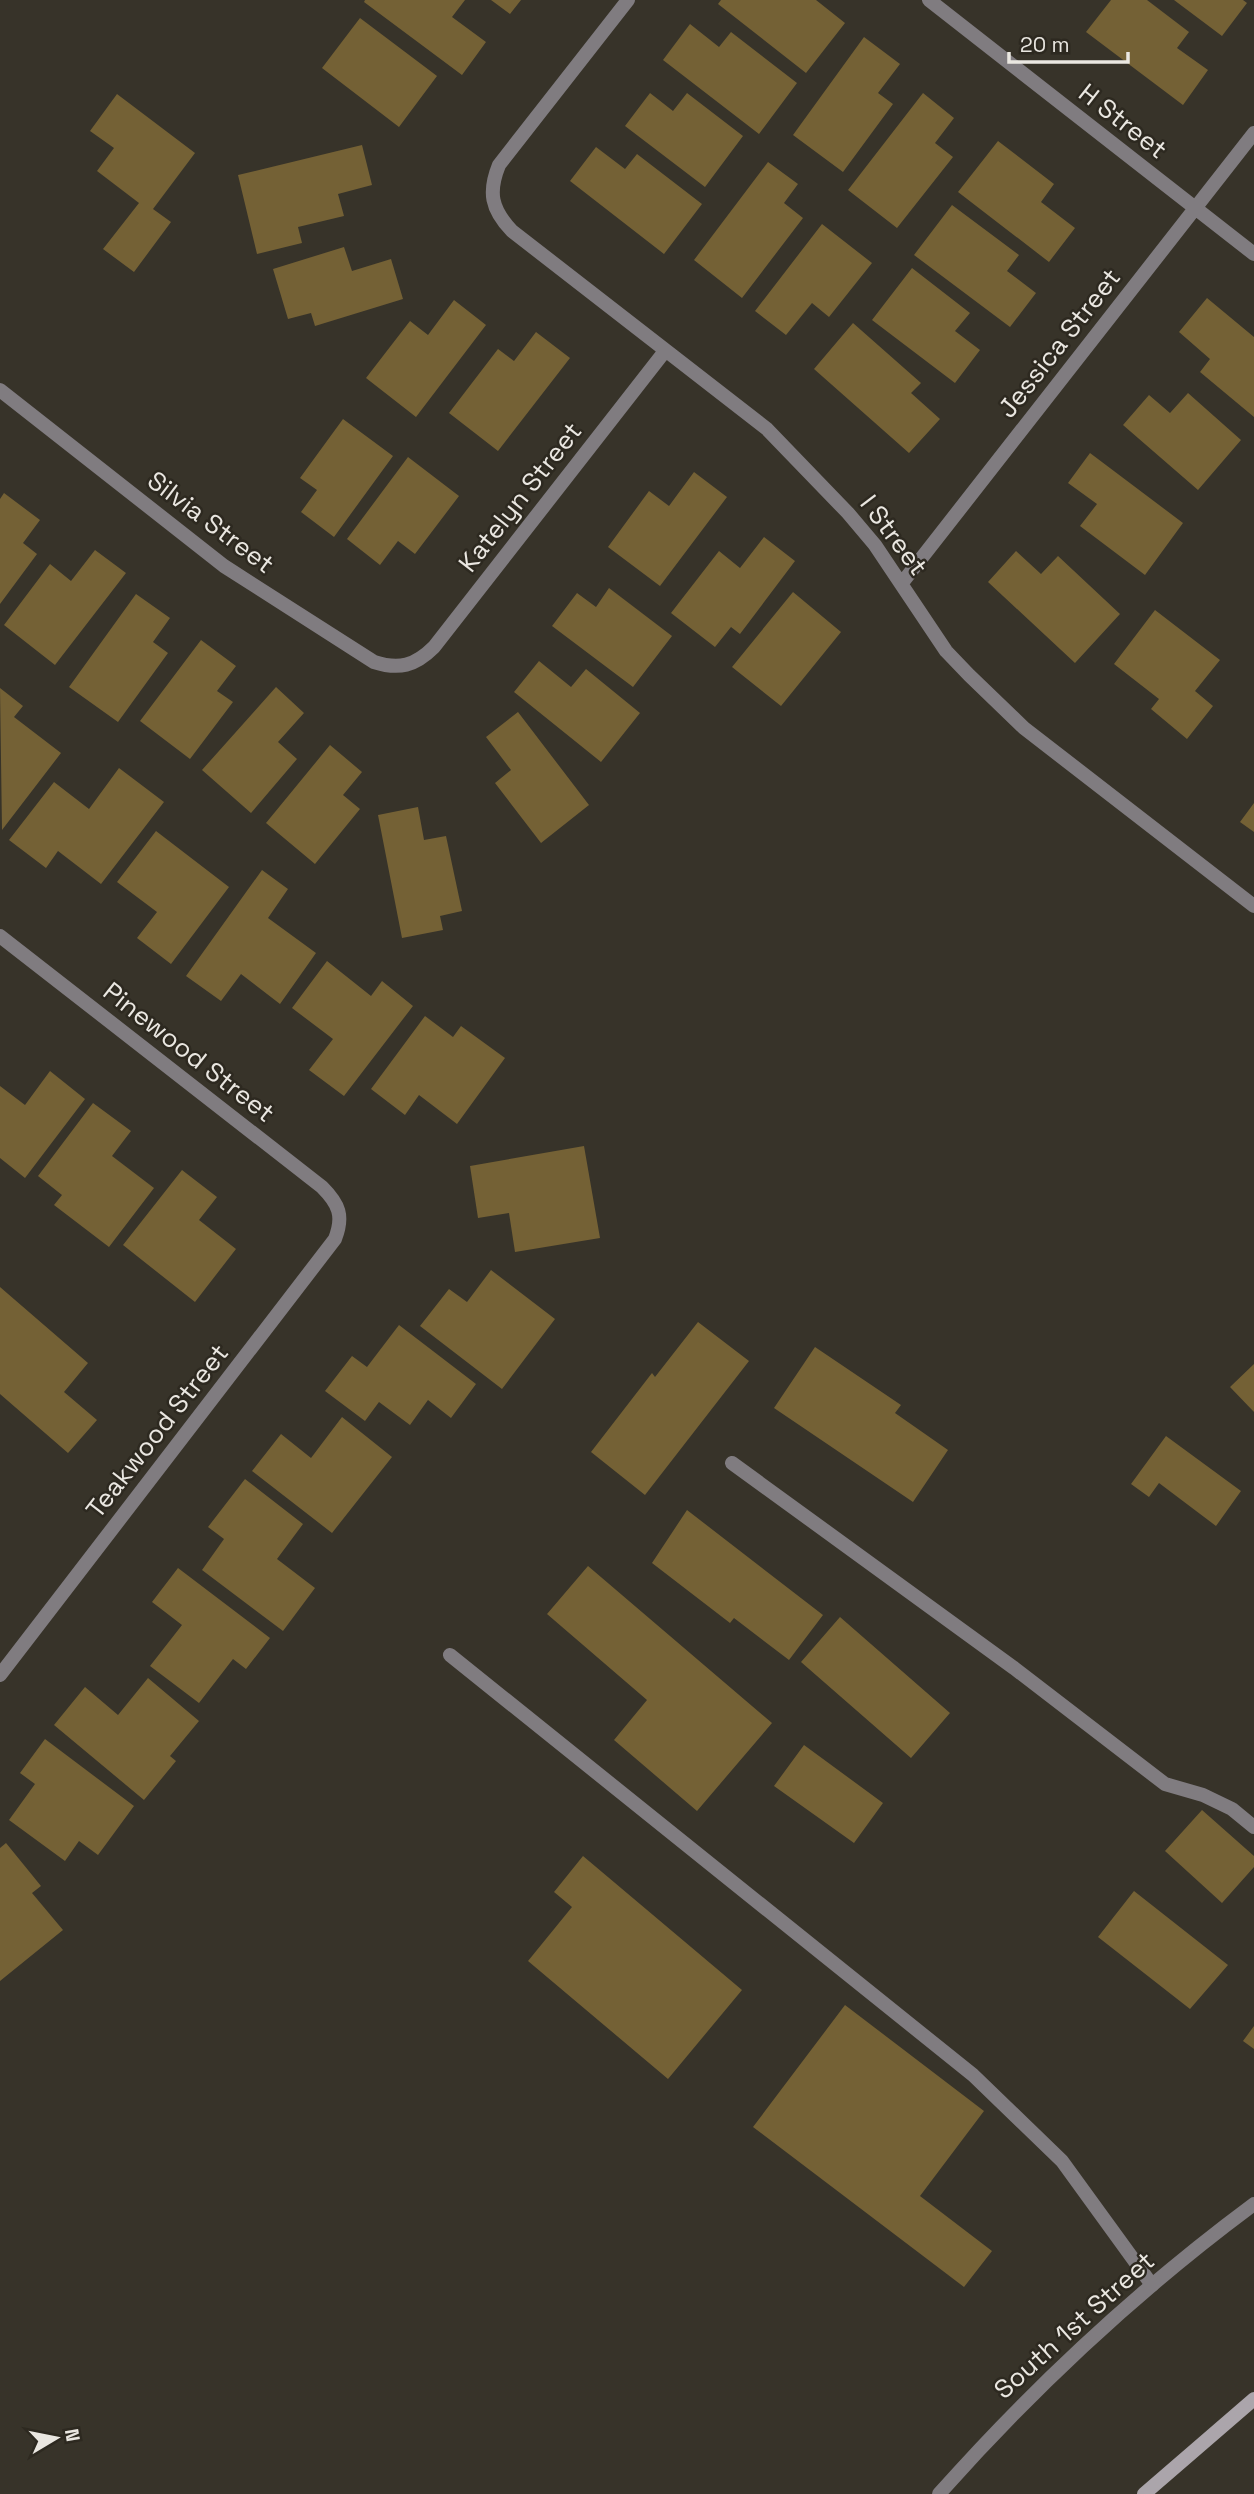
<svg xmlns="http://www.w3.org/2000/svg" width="1254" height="2494" font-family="'Space Grotesk',sans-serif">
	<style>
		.building { fill: #746135 }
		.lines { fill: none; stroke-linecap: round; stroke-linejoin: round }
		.service { stroke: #807c80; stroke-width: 14 }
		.minor { stroke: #807c80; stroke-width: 14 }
		.tertiary { stroke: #807c80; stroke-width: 14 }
		.secondary { stroke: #aba5ab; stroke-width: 14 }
		.labels { text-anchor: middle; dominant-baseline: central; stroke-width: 5; stroke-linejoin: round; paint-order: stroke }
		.street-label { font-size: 26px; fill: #eae7e1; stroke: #2d2920 }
	</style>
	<rect width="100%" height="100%" fill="#373329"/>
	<path class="building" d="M365,0H465L452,17L486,42L462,75L364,2Z
		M491,0H521L510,14Z
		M721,0H816L845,23L806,73L718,4Z
		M1111,0H1147L1189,32L1177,48L1208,70L1183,105L1086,32Z
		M1174,0H1243L1247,3L1222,36Z
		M360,18L437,76L399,127L322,68Z
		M690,24L719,47L731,32L797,83L759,134L663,60Z
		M864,37L900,64L878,93L893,104L843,172L793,135Z
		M650,93L673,111L687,93L743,136L705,187L625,126Z
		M923,93L954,118L935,143L953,157L897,228L848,190Z
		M117,94L195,153L153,209L171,222L134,272L103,249L139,203L97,171L114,148L90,131Z
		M998,141L1054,184L1041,202L1075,228L1049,262L958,192Z
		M362,145L372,185L338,194L344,216L298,227L302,243L257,254L238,175Z
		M596,147L625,169L637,154L702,204L664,254L570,181Z
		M768,162L798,184L784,203L803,218L742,298L694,260Z
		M952,205L1019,255L1007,271L1036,293L1010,327L914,255Z
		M822,224L872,263L829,317L812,303L786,335L755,311Z
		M344,247L352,271L391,259L403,299L315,326L311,313L288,319L273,269Z
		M912,268L970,313L955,331L980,350L955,383L872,320Z
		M1207,298L1254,337V417L1200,372L1210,359L1179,332Z
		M454,300L486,325L416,417L366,378L410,321L428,335Z
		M853,323L921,383L911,393L940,419L909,453L814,369Z
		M536,332L570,358L498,451L449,413L498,349L514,361Z
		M1188,393L1241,440L1198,490L1123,425L1149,395L1170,413Z
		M343,419L393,456L334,537L301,512L317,490L300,478Z
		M1090,453L1183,523L1145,575L1080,526L1097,504L1068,483Z
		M408,457L459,496L415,554L398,541L380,565L347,539Z
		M694,472L727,497L660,586L608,547L649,491L669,506Z
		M4,493L40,520L23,543L37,554L0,604V499Z
		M764,537L795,561L740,634L731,627L715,647L671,613L719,551L740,568Z
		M95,550L126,573L55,665L4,625L50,564L71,581Z
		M1016,551L1041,574L1058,556L1120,614L1075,663L988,582Z
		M609,588L672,636L633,687L552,626L577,593L596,607Z
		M793,592L841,632L781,706L732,667Z
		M136,594L170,618L153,642L168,653L118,722L69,687Z
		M1155,610L1220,660L1195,691L1213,706L1187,739L1151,709L1159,699L1114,664Z
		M201,640L236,666L217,691L233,702L190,759L140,721Z
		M539,661L571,687L586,669L640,713L601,762L514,692Z
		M276,687L304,713L278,742L297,759L251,813L202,770Z
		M0,688L23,706L14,717L61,753L2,830Z
		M518,712L589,805L541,843L495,783L511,770L486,737Z
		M330,745L362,772L343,795L360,809L315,864L266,823Z
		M119,768L164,802L101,884L58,851L46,868L9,840L54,782L89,809Z
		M1254,803V832L1240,822Z
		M418,807L424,840L446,836L462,911L440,916L443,930L402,938L378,815Z
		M156,831L229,887L171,964L137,938L157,912L117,882Z
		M262,870L288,889L268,918L316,953L280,1004L241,974L221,1001L186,976Z
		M327,961L371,996L382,981L413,1006L344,1096L309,1070L333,1039L292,1008Z
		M425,1016L453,1037L461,1026L505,1058L457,1124L419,1095L405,1115L371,1089Z
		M50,1071L85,1099L25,1178L0,1158V1086L25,1105Z
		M93,1103L131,1131L112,1156L154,1188L109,1247L54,1205L62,1195L38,1176Z
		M584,1146L600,1238L515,1252L509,1213L478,1218L470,1166Z
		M182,1170L217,1197L199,1220L236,1249L195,1302L123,1245Z
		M491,1270L555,1319L502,1389L420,1326L449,1289L467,1302Z
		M0,1287L88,1363L64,1392L97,1420L68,1453L0,1394Z
		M698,1322L749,1361L645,1495L591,1452L652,1373L655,1377Z
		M399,1325L476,1384L451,1418L428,1400L410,1425L379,1402L365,1421L325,1391L352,1356L367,1367Z
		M815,1347L901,1405L895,1413L948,1450L913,1502L774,1408Z
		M1254,1364V1412L1230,1387Z
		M342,1417L392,1457L332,1533L252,1471L281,1434L311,1458Z
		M1166,1436L1241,1491L1216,1526L1159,1483L1149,1497L1131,1484Z
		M245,1479L303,1524L277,1559L315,1588L283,1631L202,1570L224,1539L208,1527Z
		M687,1510L823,1615L789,1660L734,1618L730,1623L652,1563Z
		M588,1566L772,1723L697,1811L614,1740L647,1700L547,1614Z
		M178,1568L270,1638L246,1669L233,1659L199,1703L150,1666L182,1625L152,1602Z
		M840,1617L950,1713L911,1758L801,1662Z
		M148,1678L199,1721L170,1756L176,1761L144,1800L54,1725L85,1687L118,1715Z
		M45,1739L134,1806L98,1855L79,1841L65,1861L9,1820L35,1784L20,1773Z
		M804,1745L883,1803L854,1843L774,1786Z
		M1202,1810L1254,1856V1867L1222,1903L1165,1851Z
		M6,1843L41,1886L32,1893L63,1930L0,1981V1848Z
		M583,1856L742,1990L668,2079L528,1961L572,1907L554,1892Z
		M1134,1891L1228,1965L1190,2009L1098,1937Z
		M845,2005L984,2111L920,2196L992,2251L964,2287L753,2127Z
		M1254,2026V2049L1243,2041Z"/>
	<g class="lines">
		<path class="service" d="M450,1655L973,2075L1062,2161L1152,2285"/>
		<path class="minor" d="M628,0L499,165C488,192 491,209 512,231L767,429L848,513L875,545L946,651L969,675L1024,728L1254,906
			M929,0L1254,254
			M0,390L224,566L374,662C399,670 415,666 434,647L665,351
			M902,583L1254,133
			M0,936L322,1187C339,1204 344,1216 335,1239L0,1675
			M732,1463L1014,1668L1165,1784L1203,1795L1232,1809L1254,1827"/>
		<path class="tertiary" d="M939,2494C1035,2386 1138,2290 1254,2204"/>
		<path class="secondary" d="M1144,2494L1254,2399"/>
	</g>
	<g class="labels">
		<g class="street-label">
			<text transform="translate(1123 121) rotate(38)">H Street</text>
			<text transform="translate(1059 343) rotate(-52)">Jessica Street</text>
			<text transform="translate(520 497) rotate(-52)">Katelyn Street</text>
			<text transform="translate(211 522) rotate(37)">Silvia Street</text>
			<text transform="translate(894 535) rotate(53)">I Street</text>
			<text transform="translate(189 1052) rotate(38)">Pinewood Street</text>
			<text transform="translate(157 1431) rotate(-52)">Teakwood Street</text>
			<text transform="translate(1074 2325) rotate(-42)">South 1st Street</text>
		</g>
	</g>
	<g transform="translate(56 2438) rotate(80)" stroke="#2d2920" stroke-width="5" paint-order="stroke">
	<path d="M0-5L12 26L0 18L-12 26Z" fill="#eae7e1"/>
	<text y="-10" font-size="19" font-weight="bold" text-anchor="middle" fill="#eae7e1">N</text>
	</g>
	<path d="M1009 52v10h119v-10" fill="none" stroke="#eae7e1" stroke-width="3.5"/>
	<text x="1020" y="52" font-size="21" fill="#eae7e1" stroke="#2d2920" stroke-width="5" paint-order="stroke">20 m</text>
</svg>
